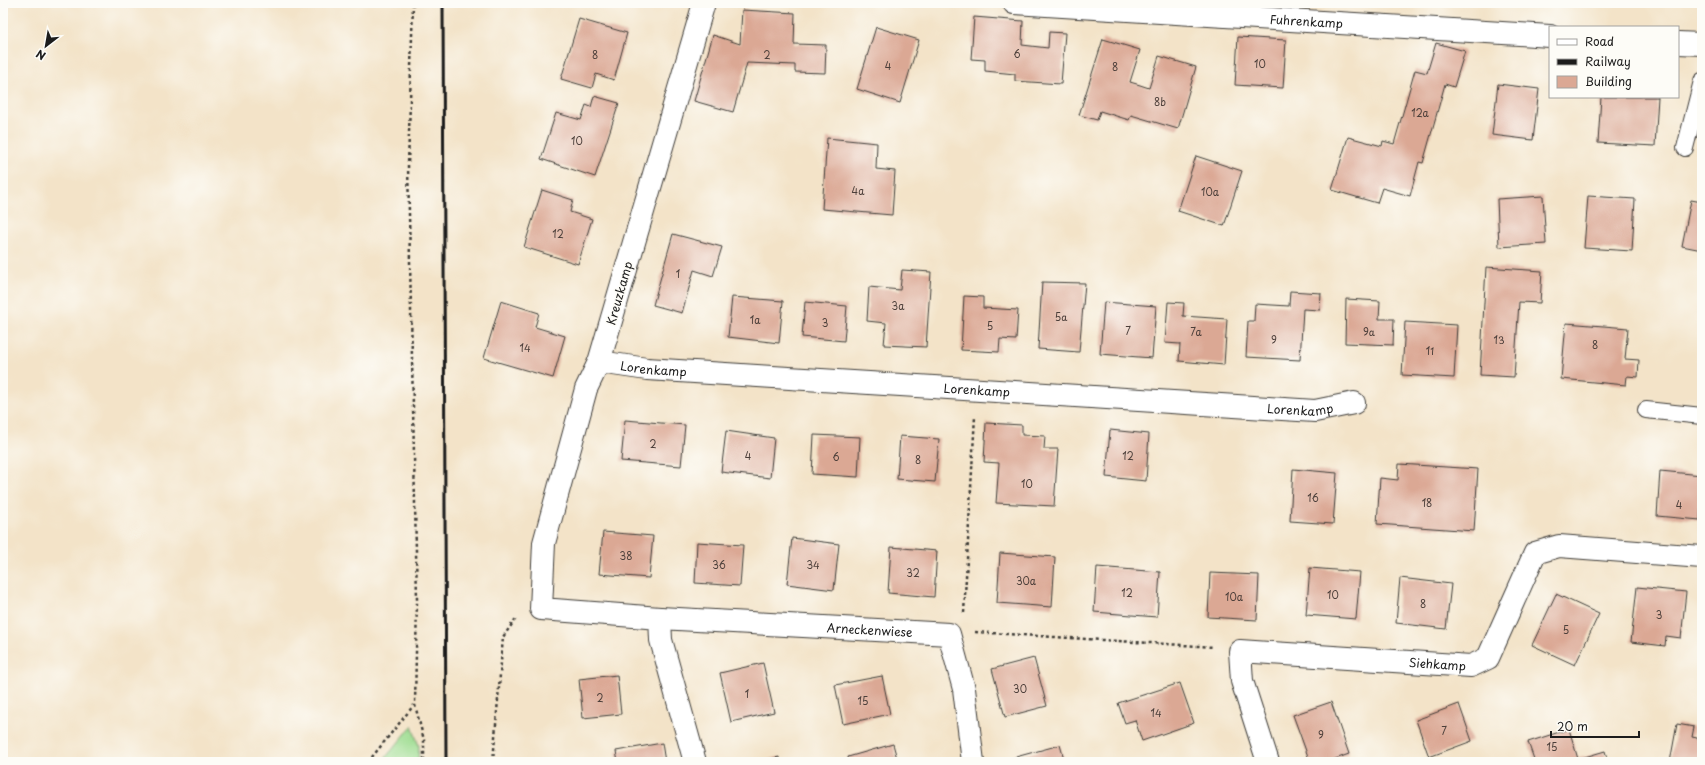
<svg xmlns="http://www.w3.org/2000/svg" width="1705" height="765" font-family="'Playpen Sans',sans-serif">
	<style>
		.green { fill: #9fdd92; stroke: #5e7c57 }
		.building { fill: #dba894 }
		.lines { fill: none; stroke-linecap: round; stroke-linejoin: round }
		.lane-casing { stroke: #3c3a36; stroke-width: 18 }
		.street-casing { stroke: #3c3a36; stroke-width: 24 }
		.path { stroke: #3c3a36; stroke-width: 2.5; stroke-dasharray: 3 3; stroke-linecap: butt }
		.lane { stroke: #fff; stroke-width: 16 }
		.street { stroke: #fff; stroke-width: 22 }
		.rail { stroke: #1c1c1c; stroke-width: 3 }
		.labels { text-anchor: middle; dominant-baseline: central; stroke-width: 3; stroke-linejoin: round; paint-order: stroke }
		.number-label { font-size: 10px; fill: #4c3f3a }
		.street-label { font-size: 12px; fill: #1c1c1c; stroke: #fdfcf7 }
	</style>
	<rect width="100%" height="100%" fill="#fdfcf7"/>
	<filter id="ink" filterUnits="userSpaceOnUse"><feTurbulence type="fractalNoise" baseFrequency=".025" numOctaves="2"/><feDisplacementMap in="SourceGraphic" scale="8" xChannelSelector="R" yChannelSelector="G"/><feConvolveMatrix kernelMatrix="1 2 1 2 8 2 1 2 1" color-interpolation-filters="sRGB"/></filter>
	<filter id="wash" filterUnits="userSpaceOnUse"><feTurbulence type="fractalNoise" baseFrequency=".012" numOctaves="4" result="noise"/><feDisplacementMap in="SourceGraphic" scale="16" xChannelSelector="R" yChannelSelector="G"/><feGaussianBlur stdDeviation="0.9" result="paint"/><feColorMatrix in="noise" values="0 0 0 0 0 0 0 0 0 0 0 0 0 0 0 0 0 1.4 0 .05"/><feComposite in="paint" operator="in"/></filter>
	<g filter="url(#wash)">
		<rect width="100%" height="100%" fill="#f3e3c8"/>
		<path class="green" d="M412,726L419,746L418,762H382Z"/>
		<g id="blocks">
			<path class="building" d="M742,10L795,13L794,44L826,45L825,73L795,72V65L747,63L733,112L694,101L713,35L740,44Z
				M974,17L1023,21L1022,45L1048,48L1049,32L1065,33L1061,84L1015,81V74L985,71V60L971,59Z
				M579,19L627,33L614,80L596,74L592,88L561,79Z
				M876,27L919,40L900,103L857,89Z
				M1238,37L1286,40L1283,88L1235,85Z
				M1103,39L1140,50L1130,82L1140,85L1149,88L1159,56L1196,67L1178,129L1131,115L1129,120L1100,111L1097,120L1079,115Z
				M1436,43L1465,51L1454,87L1445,84L1423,163L1419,162L1410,196L1382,188L1377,203L1332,190L1348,137L1382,146L1383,141L1394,144L1415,70L1427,73Z
				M1498,84L1539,89L1533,140L1492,135Z
				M594,96L619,103L595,177L541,159L556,113L581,120L586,105L591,107Z
				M1601,97H1658L1655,146L1598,143Z
				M827,138L877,143L876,169L895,171L892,215L822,209Z
				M1196,156L1242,171L1224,226L1178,211Z
				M542,190L573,200L570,212L592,219L578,264L524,247Z
				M1543,196L1546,244L1499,247L1497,199Z
				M1588,196L1635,199L1632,251L1584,248Z
				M1691,200L1702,202V250L1682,246Z
				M673,234L722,247L713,276L694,270L682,313L653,305Z
				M1486,267L1542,271L1540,303L1519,302L1514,377L1480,375Z
				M902,270L931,272L926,347L884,345L886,323L867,321L869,287L900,290Z
				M1042,282L1085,283L1079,352L1038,349Z
				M1290,291L1321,293L1320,310L1303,309L1300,360L1246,357L1248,321H1254L1255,304L1289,306Z
				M964,296L983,297V308L1018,310L1016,340L1000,339L999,352L961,350Z
				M732,297L783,301L779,343L728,337Z
				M1346,299L1380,301L1379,319H1394L1393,345L1345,343Z
				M501,301L539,313L535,327L565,336L553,378L484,358Z
				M805,302L847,306L844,341L802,337Z
				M1104,302L1156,306L1152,358L1100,354Z
				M1168,302L1184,303L1183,316L1227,319L1224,365L1179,361L1180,344L1165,343Z
				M1405,322L1457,325L1454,378L1402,375Z
				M1566,323L1628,328L1625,359L1639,360L1638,377L1627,376L1626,385L1561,379Z
				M625,420L685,425L681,466L621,461Z
				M986,423L1022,425V435L1045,436L1044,449H1058L1054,506L996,503L999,463L984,462Z
				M1110,430L1149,434L1146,481L1106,477Z
				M726,431L774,438L770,478L721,472Z
				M814,435L860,437L858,477L812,474Z
				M900,436L939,439L935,482L897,479Z
				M1399,464L1478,469L1474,531L1377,524L1380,478L1398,480Z
				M1293,469L1337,473L1333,524L1290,521Z
				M1660,471L1702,475L1700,520L1657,516Z
				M603,532L653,536L649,578L599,574Z
				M792,538L839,544L834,590L787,584Z
				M697,542L743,545L740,586L695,583Z
				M891,547L937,551L934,597L888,593Z
				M1000,553L1055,557L1052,607L997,603Z
				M1097,567L1160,572L1157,617L1094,612Z
				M1310,568L1360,572L1356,619L1306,615Z
				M1210,573L1259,575L1257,620L1208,617Z
				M1400,578L1451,584L1446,629L1396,623Z
				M1637,587L1686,592L1681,638L1666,636L1665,646L1631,642Z
				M1556,594L1599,614L1575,665L1532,645Z
				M1034,658L1047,706L1005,717L992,669Z
				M763,663L774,712L731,722L720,673Z
				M617,675L621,714L583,718L579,679Z
				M882,676L890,714L843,724L835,685Z
				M1180,683L1194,723L1142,741L1135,720L1125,723L1118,703Z
				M1331,702L1349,754L1327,762H1310L1293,715Z
				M1459,704L1472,741L1429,757L1416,720Z
				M1677,724L1694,727L1692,737L1702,739V762H1670Z
				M1569,729L1578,759L1605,751L1608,762H1535L1528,742Z
				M662,743L665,762H618L616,751Z
				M893,744L898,762H849L848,757Z
				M1060,745L1065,762H1013L1012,758Z
				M779,757L780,762H762V761Z"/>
		</g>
	</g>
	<g filter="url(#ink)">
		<use href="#blocks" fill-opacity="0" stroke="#3c3a36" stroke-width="1"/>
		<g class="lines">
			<g class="lane-casing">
				<path id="lane" d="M1685,148L1702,81
					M1646,410L1702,416"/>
			</g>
			<g class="street-casing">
				<g id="street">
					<path id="s1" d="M704,3L599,362L586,389L544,543L541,609L660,618L949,634L964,689L973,762"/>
					<path id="s2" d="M1014,3L1550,36"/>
					<path d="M1678,43L1702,44"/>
					<path id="s3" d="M599,362L647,369L1315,411L1354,403"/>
					<path d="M660,618L661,640L695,762"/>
					<path id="s4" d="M1268,762L1242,681L1240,651L1471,666L1488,658L1535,553L1559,546L1702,557"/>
				</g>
			</g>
			<path class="path" d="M413,3L408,165L417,600L415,705L424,740V762
				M964,613L975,416
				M975,632L1214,647
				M368,762L414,705
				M493,762L503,637L517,617"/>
			<use href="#lane" class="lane"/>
			<use href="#street" class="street"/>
			<path class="rail" d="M443,3L446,762"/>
		</g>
	</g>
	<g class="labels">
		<g class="number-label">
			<text x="1017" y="53">6</text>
			<text x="595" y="54">8</text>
			<text x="767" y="54">2</text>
			<text x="1260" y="63">10</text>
			<text x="888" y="65">4</text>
			<text x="1115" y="66">8</text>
			<text x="1160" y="101">8b</text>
			<text x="1420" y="112">12a</text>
			<text x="577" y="140">10</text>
			<text x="858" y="190">4a</text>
			<text x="1210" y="191">10a</text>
			<text x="558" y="233">12</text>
			<text x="678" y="273">1</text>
			<text x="898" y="305">3a</text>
			<text x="1061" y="316">5a</text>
			<text x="755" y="319">1a</text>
			<text x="825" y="322">3</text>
			<text x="990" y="325">5</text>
			<text x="1128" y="330">7</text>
			<text x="1196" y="331">7a</text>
			<text x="1369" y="331">9a</text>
			<text x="1274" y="339">9</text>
			<text x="1499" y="339">13</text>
			<text x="1595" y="344">8</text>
			<text x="525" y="347">14</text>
			<text x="1430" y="350">11</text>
			<text x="653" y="443">2</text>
			<text x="748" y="455">4</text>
			<text x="1128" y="455">12</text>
			<text x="836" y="456">6</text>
			<text x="918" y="459">8</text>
			<text x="1027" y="483">10</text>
			<text x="1313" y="497">16</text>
			<text x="1427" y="502">18</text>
			<text x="1679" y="504">4</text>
			<text x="626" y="555">38</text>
			<text x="719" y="564">36</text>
			<text x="813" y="564">34</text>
			<text x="913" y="572">32</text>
			<text x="1026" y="580">30a</text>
			<text x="1127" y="592">12</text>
			<text x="1333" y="594">10</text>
			<text x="1234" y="596">10a</text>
			<text x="1423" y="603">8</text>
			<text x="1659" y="614">3</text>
			<text x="1566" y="629">5</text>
			<text x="1020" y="688">30</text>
			<text x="747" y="693">1</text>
			<text x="600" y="697">2</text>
			<text x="863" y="700">15</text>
			<text x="1156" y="712">14</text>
			<text x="1444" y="730">7</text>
			<text x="1321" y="734">9</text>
			<text x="1552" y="746">15</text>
		</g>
		<g class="street-label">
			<text stroke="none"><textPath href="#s2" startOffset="293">Fuhrenkamp</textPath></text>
			<text transform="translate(619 293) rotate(-74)">Kreuzkamp</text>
			<text stroke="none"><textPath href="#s3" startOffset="55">Lorenkamp</textPath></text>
			<text stroke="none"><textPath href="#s3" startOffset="379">Lorenkamp</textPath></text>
			<text stroke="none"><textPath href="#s3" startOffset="703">Lorenkamp</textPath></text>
			<text stroke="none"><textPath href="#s1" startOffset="959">Arneckenwiese</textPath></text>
			<text stroke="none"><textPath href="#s4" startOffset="313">Siehkamp</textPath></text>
		</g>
	</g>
	<rect width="1705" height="765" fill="none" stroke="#fdfcf7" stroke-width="16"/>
	<rect x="1549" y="26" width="130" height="72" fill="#fdfcf7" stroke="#a3a29f"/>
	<rect x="1557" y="39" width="20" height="6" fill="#ffffff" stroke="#a3a29f"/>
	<text x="1585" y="46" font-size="12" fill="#1c1c1c">Road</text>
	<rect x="1557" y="59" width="20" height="6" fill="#1c1c1c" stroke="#a3a29f"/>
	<text x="1585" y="66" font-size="12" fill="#1c1c1c">Railway</text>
	<rect x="1557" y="76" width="20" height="12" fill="#dba894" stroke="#a3a29f"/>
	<text x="1585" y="86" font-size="12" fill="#1c1c1c">Building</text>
	<g transform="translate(46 46) rotate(211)" stroke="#fdfcf7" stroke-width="3" paint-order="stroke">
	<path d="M0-3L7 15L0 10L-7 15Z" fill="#1c1c1c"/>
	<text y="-6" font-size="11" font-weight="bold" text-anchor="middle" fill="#1c1c1c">N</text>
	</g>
	<path d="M1551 731v6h88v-6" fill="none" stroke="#1c1c1c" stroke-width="2"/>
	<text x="1557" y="731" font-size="12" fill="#1c1c1c" stroke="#fdfcf7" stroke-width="3" paint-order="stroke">20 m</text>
</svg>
